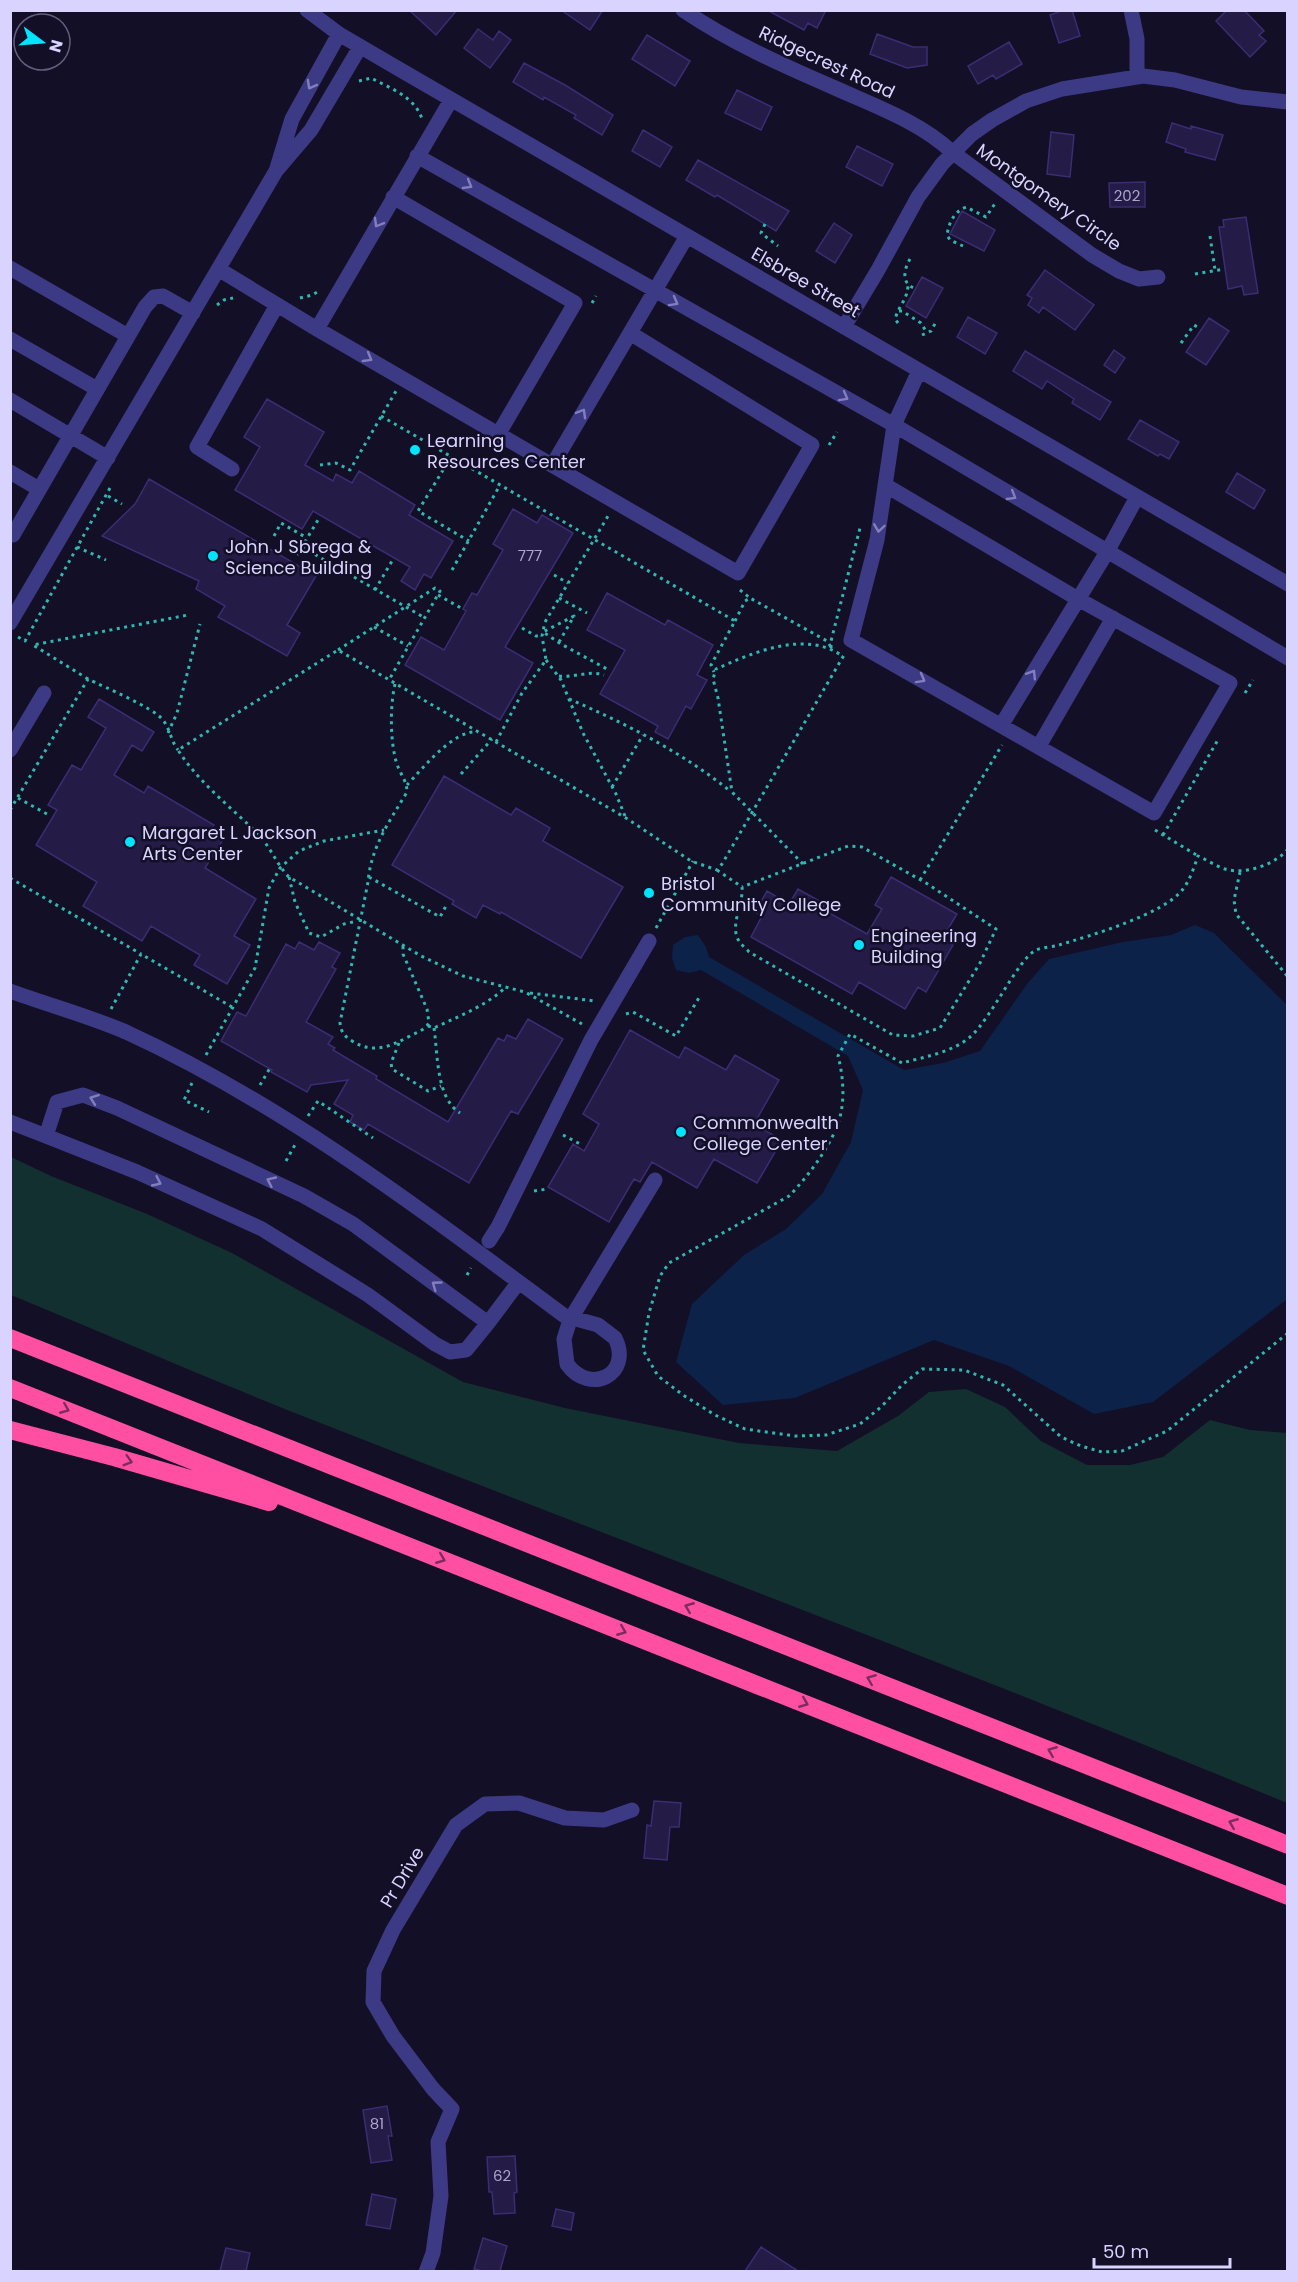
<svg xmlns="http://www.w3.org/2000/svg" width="1298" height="2282" font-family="Poppins,sans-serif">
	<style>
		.green { fill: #12302f }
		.water { fill: #0c2248 }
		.building { fill: #241b47; stroke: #3b2d73; stroke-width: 1.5 }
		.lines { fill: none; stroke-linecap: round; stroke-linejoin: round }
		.path { stroke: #2fb8b0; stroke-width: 3; stroke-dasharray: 3 4.5; stroke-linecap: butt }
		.minor { stroke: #3d3a85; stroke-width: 15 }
		.highway { stroke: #ff4fa3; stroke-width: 18 }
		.oneway { stroke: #837fbc }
		.oneway2 { stroke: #7d2c5e }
		.poi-dot { fill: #00e5ff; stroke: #130f26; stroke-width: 2 }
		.labels { text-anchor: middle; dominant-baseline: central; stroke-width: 5; stroke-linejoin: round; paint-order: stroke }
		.number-label { font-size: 15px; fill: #aca6d1 }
		.street-label { font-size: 18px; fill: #d9d4ff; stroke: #130f26 }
		.poi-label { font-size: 18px; fill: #d9d4ff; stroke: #130f26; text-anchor: start }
	</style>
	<rect width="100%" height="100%" fill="#130f26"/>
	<path class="green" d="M11,1157L51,1176L147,1214L232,1253L463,1382L565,1408L739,1443L837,1451L898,1416L929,1392L966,1389L1005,1407L1041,1441L1087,1465H1130L1163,1457L1210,1420L1250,1430L1287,1433V1803C968,1671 645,1550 323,1424C218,1383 115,1338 11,1295Z"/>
	<path class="water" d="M1195,925L1214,933L1287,1005L1288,1299L1282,1303L1153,1402L1094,1414L1009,1366L934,1340L795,1398L723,1405L676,1362L692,1304L744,1255L786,1229L822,1194L851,1142L863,1090L848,1056L701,970L689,973L676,970L672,958L673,945L685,937L698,935L706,947L709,957L904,1070L943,1063L980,1051L1027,984L1049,959L1123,942L1171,935Z"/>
	<path class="building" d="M409,10H457L436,35Z
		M561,10H603L590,30Z
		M767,10H826L817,28L808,23L804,30Z
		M1064,10H1072L1080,36L1059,43L1050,15Z
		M1227,10H1244L1264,31L1259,35L1266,41L1250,57L1216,21Z
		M478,29L493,40L499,31L511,40L490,68L464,48Z
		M877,34L913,47H927V65L907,68L870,54Z
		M647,35L690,61L675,86L632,59Z
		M1009,42L1022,64L996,79L993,75L978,84L968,66Z
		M524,63L565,85L613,115L602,135L574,118L576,115L544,97L543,100L513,82Z
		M737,90L772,107L761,130L725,113Z
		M1172,123L1191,129V126L1223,135L1215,160L1185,152L1186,149L1166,142Z
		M643,130L672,147L660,167L632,151Z
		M1051,132L1074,135L1070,177L1047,174Z
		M857,146L893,164L882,186L846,167Z
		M698,160L789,211L776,231L717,195L715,197L686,180Z
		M1145,182V207H1110L1109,183Z
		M962,211L995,230L984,251L950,234Z
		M1246,217L1258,293L1244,295L1242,286L1228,289L1219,227H1224L1223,220Z
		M834,223L852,235L835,263L816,251Z
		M1045,270L1094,305L1075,330L1043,307L1039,313L1028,305L1032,298L1027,295Z
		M922,277L943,288L926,318L906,306Z
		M968,317L997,333L985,354L957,337Z
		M1209,318L1229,331L1206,365L1186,352Z
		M1114,350L1125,358L1115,373L1104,365Z
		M1025,351L1111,402L1100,420L1072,403L1074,399L1047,381L1042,389L1013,371Z
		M267,399L324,432L305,465L333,481L336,474L352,483L359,471L415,505L409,515L453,541L431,578L424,574L415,590L401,581L410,567L313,511L302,529L235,490L260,447L244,437Z
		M1140,420L1179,442L1169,459L1160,454L1158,456L1128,439Z
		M1237,473L1265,490L1254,509L1226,492Z
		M149,479L316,576L287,625L300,633L287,656L218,617L225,606L196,589L199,581L102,536L135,504Z
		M513,509L537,523L542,515L573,533L505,647L533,663L500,720L405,665L421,637L444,650L466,611L463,609L472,593L477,595L503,550L493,544Z
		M607,593L665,625L668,620L713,645L697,675L707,680L691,709L686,706L668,739L655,732L658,726L600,694L625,650L587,630Z
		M99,699L154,732L142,751L132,745L114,775L144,793L148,786L214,825L211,830L224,838L205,868L256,899L234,936L250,945L227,984L194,965L200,955L151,926L142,941L83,906L97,882L36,845L57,810L48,805L72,765L81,770L106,728L88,717Z
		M444,776L511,815L516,808L550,828L543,841L623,887L581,958L501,912L500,914L483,905L476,918L452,904L454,901L392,865Z
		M891,877L957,914L942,939L953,945L926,992L918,987L905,1009L859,982L852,994L751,937L762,916L755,912L767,891L789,904L798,889L825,904L822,909L867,934L882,909L875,905Z
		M299,942L314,950L319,942L340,953L332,967L336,969L306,1022L333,1037L328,1044L335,1048L333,1050L377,1076L376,1079L448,1122L498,1038L504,1041L507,1035L516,1039L528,1019L563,1039L518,1114L511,1111L469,1183L368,1124L364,1130L350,1122L353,1115L334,1104L348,1080L311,1085L307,1092L271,1072L272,1070L221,1041L237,1012L246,1016L286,944L295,949Z
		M630,1030L679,1058L685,1047L726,1070L735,1055L779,1080L754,1124L782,1140L757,1183L714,1159L697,1188L652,1162L640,1182L634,1179L609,1222L548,1187L573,1144L584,1151L599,1124L583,1114Z
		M654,1801L681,1803L679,1827H670L667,1860L644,1858L647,1825L651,1826Z
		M387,2106L392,2136H388L392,2160L371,2163L363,2110Z
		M515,2156L517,2192L514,2193L515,2213L494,2214L492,2192H489L487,2157Z
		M372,2194L396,2199L390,2229L366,2225Z
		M556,2209L574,2213L571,2230L552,2226Z
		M483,2238L507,2246L500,2271H483L474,2269Z
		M761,2247L798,2271H745Z
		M226,2248L250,2253L246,2271H220Z"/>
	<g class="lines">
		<path class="path" d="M359,81L371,78C390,88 415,97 422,119
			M765,224L761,233L778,246
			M1210,236L1215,270
			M963,246L950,240L947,235C949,222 954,212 966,207L986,217L996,202
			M910,259C904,269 901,283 914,288
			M1195,274L1224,269
			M300,298L312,295L319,291
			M592,303L596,296
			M217,305L224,300L233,298
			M899,311H902L921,323L927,333
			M898,323L895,319C899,305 908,299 908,284
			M922,335L931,331L937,320
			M1181,343L1194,325L1199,328
			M381,416L735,621L711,665L714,672
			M829,445L837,432
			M451,457L418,511L469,541
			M320,465L336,463L350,470L396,391
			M108,496L122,504
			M274,536L281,523L307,538
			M77,547L106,560
			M302,547L425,618
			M297,555L318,520
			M452,570L500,485
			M554,575L568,583
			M375,590L392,561
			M740,590L750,598
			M438,595L461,608
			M559,598L587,613
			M735,621L745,601L750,598L827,641L831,647
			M374,627L408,646
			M522,628L536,636H542
			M18,637L25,641L110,488
			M559,642L574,616L543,632L561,644L607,669
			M831,648V641L860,528
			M338,650L435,588L440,591L389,680
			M546,660L561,680L583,733L616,794L625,816
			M559,676C574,678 589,670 604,675
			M88,679L33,645L188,615
			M395,684C390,706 390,739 396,761C399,773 407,780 407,792C389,822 371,847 368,882L340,1023C341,1032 344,1036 352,1041C373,1054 389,1047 410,1036C417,1032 425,1030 429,1023L427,1009L403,954V946
			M1245,693L1253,680
			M569,699C625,723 683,753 730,791
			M168,733L177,713L200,624
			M496,742L522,693L546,660L542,636L545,622L608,516
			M461,774L492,739
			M407,785C423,768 454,729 478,732
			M612,787L643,735
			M18,798L47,814
			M10,810L88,679C104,687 154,708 163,720C170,729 171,741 178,750
			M1155,830L1198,856
			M1163,835L1219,738
			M1288,849C1275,865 1244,875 1225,869C1216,866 1207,860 1198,856C1194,867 1190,880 1183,889C1165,914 1089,936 1059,945C1052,947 1043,947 1036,950C1018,959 991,1019 970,1037C953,1052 924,1057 902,1063L850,1034L838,1056C843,1075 845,1097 840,1117C834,1142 807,1178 789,1196L669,1263L660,1276L649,1313L643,1350L658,1376L683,1395L715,1415L745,1429L795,1436L826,1435L860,1424L881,1407L902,1385L922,1369L964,1370L1003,1385L1061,1437L1081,1446L1102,1452L1122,1451L1167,1431L1288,1333
			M803,864L732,792L718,698L713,679L716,669C752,653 804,630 841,655
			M717,870L742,887C744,903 729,926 739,941C741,945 746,948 749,952L893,1035L913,1036L940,1028L980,963L996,929L926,883L862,847L848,846L742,887
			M1240,872L1234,900L1236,914L1288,977
			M289,877L295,902L309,933L321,937L344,924L357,921
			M369,877L440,917L447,904
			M10,878L141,954
			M920,880L1002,745
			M656,928L693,861
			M530,993L595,1001
			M111,1009L141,954L232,1007
			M626,1014L633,1012L676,1036L700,996
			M582,1024L525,992L463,976L421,956L289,877C277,865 271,848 259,835C232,808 199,783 178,750L338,650L626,818L691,861L717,870L722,864L844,655
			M428,1026L434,1028C459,1016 486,1006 506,987
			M434,1028C438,1055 436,1098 460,1113
			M399,1043L391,1063L392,1069L428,1091L441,1086
			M206,1055L255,968L269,888L280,868L299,851L324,841L384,830
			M192,1083L184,1100L209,1112
			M260,1085L270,1068
			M308,1116L318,1101L373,1138
			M563,1135L580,1144
			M286,1161L296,1143
			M534,1191L547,1189
			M467,1275L471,1268"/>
		<path class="minor" d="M307,10L339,34L392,65L1288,584
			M683,10C730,42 784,66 835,88C875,106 920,122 952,152L1092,255L1119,271L1139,279L1158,277
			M1131,10L1137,39V77
			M417,156L894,425L1288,658
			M277,168L292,119L339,34
			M393,197L575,303L499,433
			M10,268L128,336
			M220,270L317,329L738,573L812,445L630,333
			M844,327L878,270L918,197L942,164L972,134L992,120L1026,101L1062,89L1143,76L1175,80L1241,97L1288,102
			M317,329L451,100
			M10,339L97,389
			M10,400L108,458
			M553,464L687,236
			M232,469L197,447L277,305
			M10,472L39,489
			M885,485L1078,599L1230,683L1154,813L851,640L877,540L894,425L919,371
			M13,535L145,307L154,297L163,296L193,313
			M10,623L276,171L311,130L360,47
			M1002,724L1107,552L1137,497
			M1039,746L1113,618
			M10,750L44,693
			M10,991C48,1005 89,1016 126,1032C287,1106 428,1215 570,1320L655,1180
			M10,1122L46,1136
			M489,1241L498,1227L591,1040L649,941
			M576,1319L598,1325L615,1338C633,1374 590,1396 567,1364L564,1339L570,1320Z
			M488,1323L466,1350L450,1352L435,1344L368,1295L262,1229L137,1172L46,1136L57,1102L83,1095L117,1108L304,1196L353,1224L488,1323L518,1283
			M426,2272L433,2253L441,2196L438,2142L452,2109L433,2089L393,2036L373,2002L374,1971L393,1930L456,1825L485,1804L519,1803L565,1818L604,1820L632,1810"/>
		<path class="highway" d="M10,1338L1288,1845
			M10,1388L1288,1896
			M10,1430L114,1457L269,1502"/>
	</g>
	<defs><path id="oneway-chevron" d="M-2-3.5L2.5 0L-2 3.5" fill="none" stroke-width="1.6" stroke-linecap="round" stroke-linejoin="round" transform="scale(1.5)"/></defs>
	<g class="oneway">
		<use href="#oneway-chevron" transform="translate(311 85) rotate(119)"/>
		<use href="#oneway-chevron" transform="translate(468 185) rotate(30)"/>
		<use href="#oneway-chevron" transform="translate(378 223) rotate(120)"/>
		<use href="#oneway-chevron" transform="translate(674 302) rotate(29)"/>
		<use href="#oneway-chevron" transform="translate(368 358) rotate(30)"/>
		<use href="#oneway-chevron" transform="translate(844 397) rotate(29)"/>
		<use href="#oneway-chevron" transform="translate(582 413) rotate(-60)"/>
		<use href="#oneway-chevron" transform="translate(1012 496) rotate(31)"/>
		<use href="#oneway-chevron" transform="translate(879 528) rotate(98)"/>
		<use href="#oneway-chevron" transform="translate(1032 674) rotate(-58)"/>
		<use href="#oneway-chevron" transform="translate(921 679) rotate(29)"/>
		<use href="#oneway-chevron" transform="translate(94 1099) rotate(-160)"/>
		<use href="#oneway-chevron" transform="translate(271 1181) rotate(-155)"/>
		<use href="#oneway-chevron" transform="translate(157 1182) rotate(25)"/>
		<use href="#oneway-chevron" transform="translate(436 1285) rotate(-144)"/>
	</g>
	<g class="oneway2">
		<use href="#oneway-chevron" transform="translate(65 1409) rotate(22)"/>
		<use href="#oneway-chevron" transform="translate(128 1461) rotate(16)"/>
		<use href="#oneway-chevron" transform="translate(441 1559) rotate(22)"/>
		<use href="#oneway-chevron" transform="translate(689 1607) rotate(-158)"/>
		<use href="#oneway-chevron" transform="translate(622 1631) rotate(22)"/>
		<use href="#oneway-chevron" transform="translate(871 1679) rotate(-158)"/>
		<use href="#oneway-chevron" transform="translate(804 1703) rotate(22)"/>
		<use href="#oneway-chevron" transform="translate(1052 1751) rotate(-158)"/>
		<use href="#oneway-chevron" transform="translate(1233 1823) rotate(-158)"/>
	</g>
	<g class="poi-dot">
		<circle cx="415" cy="450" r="6"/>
		<circle cx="213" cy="556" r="6"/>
		<circle cx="130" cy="842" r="6"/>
		<circle cx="649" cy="893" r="6"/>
		<circle cx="859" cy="945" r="6"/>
		<circle cx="681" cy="1132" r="6"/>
	</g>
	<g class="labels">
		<g class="number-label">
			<text x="1127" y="195">202</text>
			<text x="530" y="555">777</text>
			<text x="377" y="2123">81</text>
			<text x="502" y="2175">62</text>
		</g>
		<g class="street-label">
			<text transform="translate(827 62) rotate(25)">Ridgecrest Road</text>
			<text transform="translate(1049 197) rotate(35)">Montgomery Circle</text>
			<text transform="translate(806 282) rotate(30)">Elsbree Street</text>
			<text transform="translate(402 1877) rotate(-59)">Pr Drive</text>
		</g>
		<g class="poi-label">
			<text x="427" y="440">Learning<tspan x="427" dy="21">Resources Center</tspan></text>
			<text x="225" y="546">John J Sbrega &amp;<tspan x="225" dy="21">Science Building</tspan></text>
			<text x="142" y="832">Margaret L Jackson<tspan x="142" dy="21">Arts Center</tspan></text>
			<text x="661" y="883">Bristol<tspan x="661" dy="21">Community College</tspan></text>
			<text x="871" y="935">Engineering<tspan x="871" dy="21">Building</tspan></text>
			<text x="693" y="1122">Commonwealth<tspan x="693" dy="21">College Center</tspan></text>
		</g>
	</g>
	<rect width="1298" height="2282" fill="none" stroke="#d9d4ff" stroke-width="24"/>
	<g transform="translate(42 42) rotate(106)"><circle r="28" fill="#130f26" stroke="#625e7d" stroke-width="1.5"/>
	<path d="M0-4.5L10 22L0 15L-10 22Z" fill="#00e5ff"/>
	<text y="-9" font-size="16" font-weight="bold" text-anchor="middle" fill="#d9d4ff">N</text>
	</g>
	<path d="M1094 2258v9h136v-9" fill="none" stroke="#d9d4ff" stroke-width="3"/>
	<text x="1103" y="2258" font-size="18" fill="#d9d4ff" stroke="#130f26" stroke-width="4.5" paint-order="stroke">50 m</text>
</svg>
